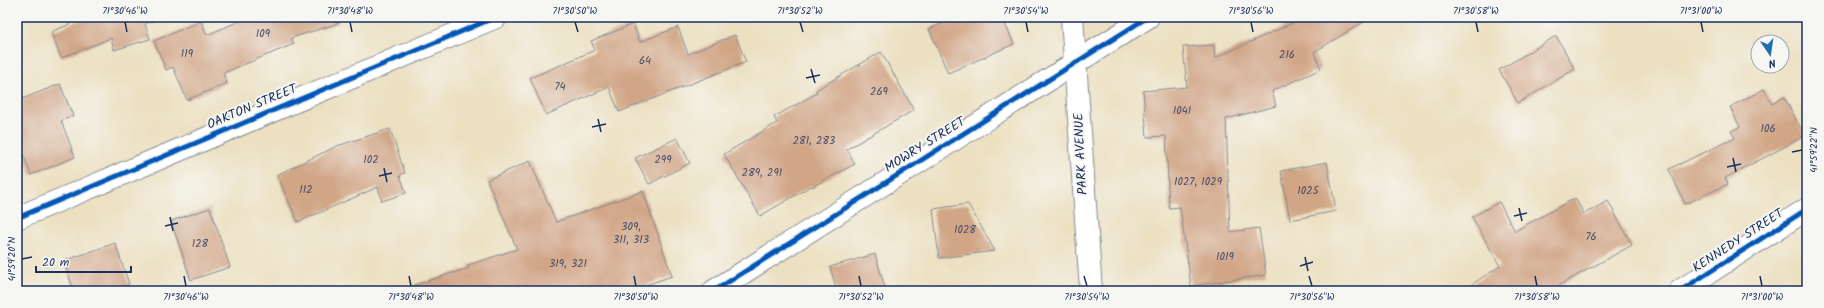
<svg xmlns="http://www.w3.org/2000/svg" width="1824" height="308" font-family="Kalam,sans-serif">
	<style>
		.building { fill: #d1a687 }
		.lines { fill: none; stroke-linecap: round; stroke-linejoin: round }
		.minor-casing { stroke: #848890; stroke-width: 24 }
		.primary-casing { stroke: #848890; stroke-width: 24 }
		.minor { stroke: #fff; stroke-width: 22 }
		.primary { stroke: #fff; stroke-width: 22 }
		.cycleway-casing { stroke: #f6f6f2; stroke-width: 8 }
		.cycleway { stroke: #0057b8; stroke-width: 5 }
		.ticks { fill: none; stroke: #1b2f5e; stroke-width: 1.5 }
		.labels { text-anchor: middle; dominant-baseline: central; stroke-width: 4; stroke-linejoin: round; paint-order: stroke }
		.number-label { font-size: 11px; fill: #484d68 }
		.street-label { font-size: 13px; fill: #1b2f5e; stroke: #f6f6f2 }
		.neatline { fill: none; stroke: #1b2f5e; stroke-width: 1.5 }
		.ticks-label { font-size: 10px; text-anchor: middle; fill: #1b2f5e }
	</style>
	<rect width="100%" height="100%" fill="#f6f6f2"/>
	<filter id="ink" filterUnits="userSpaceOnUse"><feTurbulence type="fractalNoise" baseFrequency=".025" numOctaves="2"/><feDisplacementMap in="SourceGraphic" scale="8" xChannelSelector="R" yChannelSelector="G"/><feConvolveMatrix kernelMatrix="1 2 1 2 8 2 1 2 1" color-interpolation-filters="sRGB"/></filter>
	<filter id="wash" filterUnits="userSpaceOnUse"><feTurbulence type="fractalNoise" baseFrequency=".012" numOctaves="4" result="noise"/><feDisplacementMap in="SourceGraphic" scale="16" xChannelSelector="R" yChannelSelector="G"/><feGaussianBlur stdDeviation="0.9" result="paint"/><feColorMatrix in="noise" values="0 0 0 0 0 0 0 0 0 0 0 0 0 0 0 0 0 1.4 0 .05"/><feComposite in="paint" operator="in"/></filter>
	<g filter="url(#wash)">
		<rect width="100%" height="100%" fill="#ece0c1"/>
		<g id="blocks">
			<path class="building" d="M87,17H160V18L145,24L150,39L114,50L111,38L61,58L51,32Z
				M249,17H338L339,23L291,38L294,44L223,73L227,83L187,100L173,67L166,70L154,41L201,21L207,35Z
				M957,17H1002L1014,44L948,73L929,29Z
				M1306,17H1372L1314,52L1321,69L1272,91L1276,106L1226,119L1230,232L1259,228L1266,275L1191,286L1180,207L1169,208L1166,136L1147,137L1143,91L1187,87L1183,47L1214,45L1215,58Z
				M633,24L640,42L678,27L688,54L735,35L746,62L619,112L609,87L546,115L530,78L595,50L591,41Z
				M1556,36L1575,69L1518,103L1499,70Z
				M881,52L914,110L847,149L855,164L812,187L811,186L760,216L724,154L777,123L774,117L817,93L816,90Z
				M60,84L73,116L61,121L75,157L31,175L17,139V101Z
				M1764,89L1772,104L1784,97L1805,136L1725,178L1728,184L1685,204L1669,169L1735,138L1731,131L1740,127L1730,107Z
				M390,129L405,173L400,175L406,193L382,201L378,187L298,222L277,175L337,146Z
				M677,138L690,163L649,184L635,158Z
				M530,161L556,222L643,191L672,276L628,291H415L414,285L469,268L468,265L517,249L487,180Z
				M1327,162L1336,211L1290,220L1281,171Z
				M1575,198L1584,214L1608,201L1632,245L1549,291H1462L1500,266L1472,217L1499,202L1515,231Z
				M968,204L995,251L939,258L933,209Z
				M210,208L230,267L191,280L171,221Z
				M115,243L129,284L108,291H74L64,261Z
				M875,254L886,291H837L830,267Z"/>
		</g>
	</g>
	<g filter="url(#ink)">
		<use href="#blocks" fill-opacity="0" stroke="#848890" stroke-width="1"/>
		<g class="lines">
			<g class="minor-casing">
				<path id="minor" d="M17,218L496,17
					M714,291L1148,17
					M1680,291L1807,209"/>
			</g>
			<g class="primary-casing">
				<path id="primary" d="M1072,17L1091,291"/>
			</g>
			<use href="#minor" class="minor"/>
			<use href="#primary" class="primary"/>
			<g class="cycleway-casing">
				<path id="cycleway" d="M17,218L496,17
					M714,291L1148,17
					M1680,291L1807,209"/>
			</g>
			<use href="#cycleway" class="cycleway"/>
		</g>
	</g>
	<path class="ticks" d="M125,22L127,32M350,22L352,32M575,22L578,32M800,22L803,32M1026,22L1028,32M1251,22L1253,32M1476,22L1478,32M1701,22L1703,32M811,69L815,83M806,78L820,75M598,119L601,132M592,127L606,124M1792,152L1802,150M1733,158L1736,172M1727,167L1741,164M384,168L387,182M379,176L392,173M1519,208L1522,221M1514,216L1527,213M170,217L173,231M165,226L178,223M1305,257L1308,271M22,259L32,257M1300,266L1313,262M184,276L186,286M409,276L411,286M634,276L636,286M859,276L861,286M1084,276L1087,286M1309,276L1312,286M1535,276L1537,286M1760,276L1762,286"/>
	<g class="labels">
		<g class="number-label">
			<text x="263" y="34">109</text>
			<text x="187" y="54">119</text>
			<text x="1287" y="55">216</text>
			<text x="645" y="61">64</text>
			<text x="560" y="87">74</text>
			<text x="879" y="92">269</text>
			<text x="1182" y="111">1041</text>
			<text x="1768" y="129">106</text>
			<text x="814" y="141">281, 283</text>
			<text x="371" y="160">102</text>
			<text x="663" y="160">299</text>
			<text x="762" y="173">289, 291</text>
			<text x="1198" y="182">1027, 1029</text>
			<text x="306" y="190">112</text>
			<text x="1308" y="191">1025</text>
			<text x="631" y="227">309,<tspan x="631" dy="13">311, 313</tspan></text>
			<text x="965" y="230">1028</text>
			<text x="1591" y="237">76</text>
			<text x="200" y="244">128</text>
			<text x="1225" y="257">1019</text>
			<text x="568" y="264">319, 321</text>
		</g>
		<g class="street-label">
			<text transform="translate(252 107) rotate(-23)">OAKTON STREET</text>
			<text transform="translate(925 145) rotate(-32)">MOWRY STREET</text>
			<text transform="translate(1081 154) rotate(-93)">PARK AVENUE</text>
			<text transform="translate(1738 241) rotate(-33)">KENNEDY STREET</text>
		</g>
	</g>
	<rect width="1824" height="308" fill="none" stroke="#f6f6f2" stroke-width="44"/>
	<g transform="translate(1770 54) rotate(167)"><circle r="19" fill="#f6f6f2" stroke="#9ea6b7"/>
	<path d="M0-3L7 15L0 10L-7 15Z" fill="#1f6fb2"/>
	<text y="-6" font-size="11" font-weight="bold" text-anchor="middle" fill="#1b2f5e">N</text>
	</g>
	<path d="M36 266v6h95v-6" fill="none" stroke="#1b2f5e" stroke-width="2"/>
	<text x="42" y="266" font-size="12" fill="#1b2f5e" stroke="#f6f6f2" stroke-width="3" paint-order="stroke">20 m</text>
	<rect x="22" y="22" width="1780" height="264" class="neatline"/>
	<g class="ticks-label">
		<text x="125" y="14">71°30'46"W</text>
		<text x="350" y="14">71°30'48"W</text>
		<text x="575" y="14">71°30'50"W</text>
		<text x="800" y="14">71°30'52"W</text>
		<text x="1026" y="14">71°30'54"W</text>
		<text x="1251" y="14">71°30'56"W</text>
		<text x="1476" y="14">71°30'58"W</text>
		<text x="1701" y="14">71°31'00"W</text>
		<text transform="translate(1813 150) rotate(-90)" y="4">41°59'22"N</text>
		<text transform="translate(11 259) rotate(-90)" y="4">41°59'20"N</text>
		<text x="186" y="300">71°30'46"W</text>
		<text x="411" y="300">71°30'48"W</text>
		<text x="636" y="300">71°30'50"W</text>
		<text x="861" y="300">71°30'52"W</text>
		<text x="1087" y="300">71°30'54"W</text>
		<text x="1312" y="300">71°30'56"W</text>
		<text x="1537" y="300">71°30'58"W</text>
		<text x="1762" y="300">71°31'00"W</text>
	</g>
</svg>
